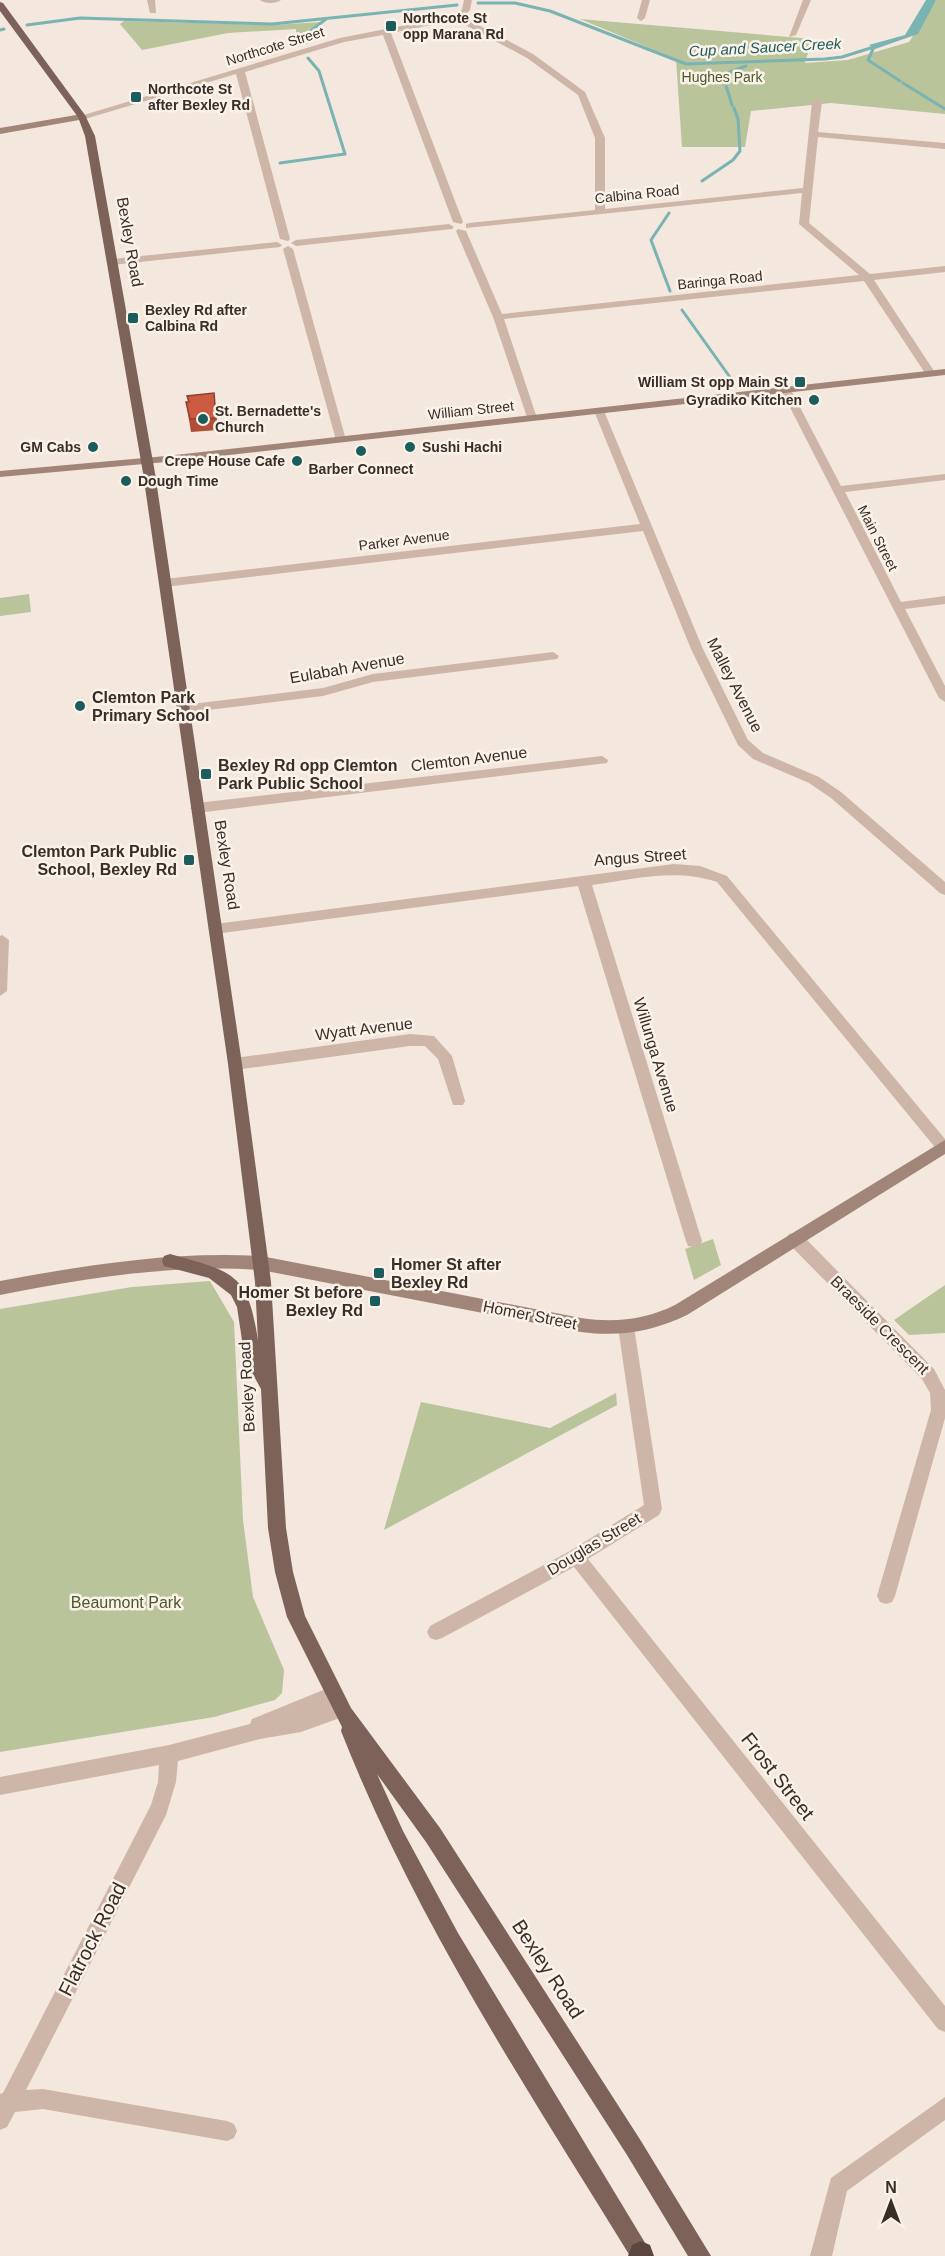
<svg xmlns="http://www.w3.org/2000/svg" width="945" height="2256" font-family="Helvetica,sans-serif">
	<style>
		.green { fill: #b9c49b }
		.water { fill: #79b3b2 }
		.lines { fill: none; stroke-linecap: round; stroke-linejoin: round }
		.stream { stroke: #79b3b2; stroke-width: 3 }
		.street { fill: #cdb6a7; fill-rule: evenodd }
		.secondary { fill: #a18578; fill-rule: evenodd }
		.primary { fill: #7c6258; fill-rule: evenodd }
		.highway { fill: #5b463f; fill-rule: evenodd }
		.wall { fill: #b04e38 }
		.building { fill: #cd5b41; stroke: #90402e; stroke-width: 1.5 }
		.poi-dot { fill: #1b5d5d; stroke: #fbf2e9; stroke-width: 2 }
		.labels { text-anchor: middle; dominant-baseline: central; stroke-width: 5; stroke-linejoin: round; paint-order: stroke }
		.far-poi-label { font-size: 14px; font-weight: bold; fill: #392d28; stroke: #fbf2e9; text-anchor: start }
		.far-street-label { font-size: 14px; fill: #392d28; stroke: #fbf2e9 }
		.far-park-label { font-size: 14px; fill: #4b592a; stroke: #fbf2e9 }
		.far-water-label { font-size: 15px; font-style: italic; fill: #1b5d5d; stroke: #fbf2e9 }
		.street-label { font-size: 16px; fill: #392d28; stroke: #fbf2e9 }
		.poi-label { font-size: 16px; font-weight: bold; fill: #392d28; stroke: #fbf2e9; text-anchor: start }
		.park-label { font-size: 16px; fill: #4b592a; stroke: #fbf2e9 }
		.near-street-label { font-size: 20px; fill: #392d28; stroke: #fbf2e9 }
	</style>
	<rect width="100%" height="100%" fill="#f4e7dd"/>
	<path class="green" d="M936,0H945V114L831,103L751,111L745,147H682L676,59L580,19L812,39L805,63L848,60L909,42Z
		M124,21L272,25L322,22L307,32L305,44L296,46V29L228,33L142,50L120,24Z
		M29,594L31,612L0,616V598Z
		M713,1239L721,1265L694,1280L685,1249Z
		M210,1281L234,1322L243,1520L253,1597L284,1670L282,1693L275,1700L214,1717L0,1752V1309L132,1287Z
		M945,1285V1333L909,1335L894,1320Z
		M616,1393L617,1405L384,1530L421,1402L550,1428Z"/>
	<path class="water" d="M926,0H936L918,34L875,49L869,45L905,35Z"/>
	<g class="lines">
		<path class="stream" d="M478,3H515L550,11L686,64L825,59L842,57L877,46
			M27,25L80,18L272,24L457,5
			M0,30L4,29
			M306,43L308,33L326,19
			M874,47L868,60L900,81
			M903,83L945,109
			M732,105L724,79L727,73L746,66
			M280,163L345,154L319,71L308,58
			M702,181L733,160L740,151L738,119L734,108
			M669,213L651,240L670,291
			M682,310L732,380"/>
		<path class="street" d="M147,0H155L156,13H150Z
			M260,0H281C277,4 264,4 260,0Z
			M464,0H472L470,10L463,17L533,54L585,92L605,138V209L803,188L812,102L817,99L822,102L818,132L945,143V149L818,137L809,223L870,274L945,266V272L874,280L936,374L935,376H927L864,281L504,319L537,418L528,420L493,317L456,231L458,229L466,231L502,314L859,275L799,224L802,193L466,228V224L469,223L595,210V138L578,95L527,58L456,20L391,33L463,222L461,224L453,222L383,35L344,42L245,72L290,239L288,241L280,239L236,74L85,119L77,117L340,38L457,15L462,9Z
			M642,0H650L645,18L641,21L637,18Z
			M803,0H811L796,35L789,37Z
			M449,224L454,227L452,229L296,246L291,243L296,240Z
			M277,242L282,245L280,247L112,265L107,262L112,259Z
			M288,246L293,249L346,440L345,442L336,440L283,249Z
			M786,387L791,390L841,486L945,474V480L845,492L901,602L945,596V604L905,609L945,686V702L939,698L781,390Z
			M599,408L604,411L703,649L748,740L763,753L819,777L841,792L945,882V895L940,893L831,798L809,783L753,759L738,745L691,649L643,531L165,587L159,583L165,579L640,524L594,411Z
			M553,652L559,656L557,659L373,682L323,696L183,713L177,709L183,705L323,688L373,674Z
			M602,756L608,760L607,763L197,813L190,808L197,803Z
			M674,864L700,866L727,876L945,1139V1152L938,1151L717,882C676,868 634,879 592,885L702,1241L700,1246L694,1247L688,1246L686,1241L578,886L215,934L208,929L215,924Z
			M2,935L9,940L7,991L0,996V936Z
			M410,1034L434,1036L452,1056L465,1101L463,1105H453L438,1059L425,1046H410L235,1070L228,1064L235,1058Z
			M795,1233L801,1234L934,1369L945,1390V1418L895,1596L892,1602L886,1604L880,1602L877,1596L931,1410L930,1393L922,1379L789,1244L787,1239L789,1234Z
			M626,1320L632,1322L634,1327L662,1509L659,1515L588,1559L945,2006V2032L938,2029L574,1567L442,1638L436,1640L430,1638L427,1632L430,1626L570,1551L644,1505L618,1327L620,1322Z
			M333,1686L339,1689L342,1695L340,1701L348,1703L350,1709L348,1715L301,1732L260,1739L178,1761L176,1782L166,1815L26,2090L43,2089L227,2121L234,2124L237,2131L234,2138L227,2141L43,2109L15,2112L7,2127L0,2130V2094L3,2093L151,1805L158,1782L159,1765L0,1795V1777L169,1745L250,1724L252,1719Z
			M945,2097V2120L847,2191L832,2256H810L831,2178Z"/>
		<path class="secondary" d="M82,114L87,117L85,119L0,134V128Z
			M945,369V375L166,462L0,477V471L166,456Z
			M945,1140V1154L687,1315C652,1332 619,1337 581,1332L261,1270C172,1264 87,1278 0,1295V1281C87,1265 172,1251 261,1256L581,1318C614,1323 645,1320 675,1305Z"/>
		<path class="primary" d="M0,2L3,3L85,115L95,136L155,473L242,1064L271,1282L286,1528L293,1572L305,1616L351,1708L440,1828L641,2141L711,2256H688L627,2155L426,1842L377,1774L403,1831L458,1933L653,2256H630C525,2086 414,1917 341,1731L342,1727L287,1617L275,1572L268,1528L261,1389L245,1360L237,1307L231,1295L209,1278L164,1266L162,1261L164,1256L170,1254C233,1272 248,1272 258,1341L255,1282L228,1064L143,473L85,136L78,117L0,11Z"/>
		<path class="highway" d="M641,2241L650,2245L654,2256H628L632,2245Z"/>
	</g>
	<path class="wall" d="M214,393L218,430L191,432L186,402Z"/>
	<path class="building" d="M214,393L216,418L190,419L186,402H189L187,396Z"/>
	<g class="poi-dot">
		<rect x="385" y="20" width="12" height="12" rx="3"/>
		<rect x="130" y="91" width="12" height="12" rx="3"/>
		<rect x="127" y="312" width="12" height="12" rx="3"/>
		<rect x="794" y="376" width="12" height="12" rx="3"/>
		<circle cx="814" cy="400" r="6"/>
		<circle cx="203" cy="419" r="6"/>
		<circle cx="93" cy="447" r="6"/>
		<circle cx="410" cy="447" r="6"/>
		<circle cx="361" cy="451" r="6"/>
		<circle cx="297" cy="461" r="6"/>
		<circle cx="126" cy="481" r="6"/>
		<circle cx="80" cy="706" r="6"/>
		<rect x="200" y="768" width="12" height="12" rx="3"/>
		<rect x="183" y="854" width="12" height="12" rx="3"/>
		<rect x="373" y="1267" width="12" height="12" rx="3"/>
		<rect x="369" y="1295" width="12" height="12" rx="3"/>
	</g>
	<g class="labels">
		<g class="far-poi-label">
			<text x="403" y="18">Northcote St<tspan x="403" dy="16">opp Marana Rd</tspan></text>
			<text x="148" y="89">Northcote St<tspan x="148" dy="16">after Bexley Rd</tspan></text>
			<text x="145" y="310">Bexley Rd after<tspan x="145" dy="16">Calbina Rd</tspan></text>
			<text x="788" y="382" text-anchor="end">William St opp Main St</text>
			<text x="802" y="400" text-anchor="end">Gyradiko Kitchen</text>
			<text x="215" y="411">St. Bernadette's<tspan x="215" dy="16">Church</tspan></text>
			<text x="81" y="447" text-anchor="end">GM Cabs</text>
			<text x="422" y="447">Sushi Hachi</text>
			<text x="285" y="461" text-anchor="end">Crepe House Cafe</text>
			<text x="361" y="469" text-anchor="middle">Barber Connect</text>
			<text x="138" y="481">Dough Time</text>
		</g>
		<g class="far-street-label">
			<text transform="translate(275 46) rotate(-17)">Northcote Street</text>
			<text transform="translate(637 194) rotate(-6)">Calbina Road</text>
			<text transform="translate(720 280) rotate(-6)">Baringa Road</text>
			<text transform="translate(471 410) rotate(-6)">William Street</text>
			<text transform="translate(878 538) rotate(63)">Main Street</text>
			<text transform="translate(404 540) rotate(-7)">Parker Avenue</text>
		</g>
		<g class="far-park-label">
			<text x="722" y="77">Hughes Park</text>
		</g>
		<g class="far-water-label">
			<text transform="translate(765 47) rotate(-3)">Cup and Saucer Creek</text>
		</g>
		<g class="street-label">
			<text transform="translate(130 242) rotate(80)">Bexley Road</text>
			<text transform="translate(347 668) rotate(-10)">Eulabah Avenue</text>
			<text transform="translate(735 685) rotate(63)">Malley Avenue</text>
			<text transform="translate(469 759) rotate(-7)">Clemton Avenue</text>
			<text transform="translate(640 857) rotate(-4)">Angus Street</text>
			<text transform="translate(227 865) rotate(81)">Bexley Road</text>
			<text transform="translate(364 1029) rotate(-7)">Wyatt Avenue</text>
			<text transform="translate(656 1055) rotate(73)">Willunga Avenue</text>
			<text transform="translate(530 1315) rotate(11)">Homer Street</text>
			<text transform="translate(880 1325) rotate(45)">Braeside Crescent</text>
			<text transform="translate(247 1387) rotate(-93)">Bexley Road</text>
			<text transform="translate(594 1544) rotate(-31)">Douglas Street</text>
		</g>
		<g class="poi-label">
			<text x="92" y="697">Clemton Park<tspan x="92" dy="18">Primary School</tspan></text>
			<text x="218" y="765">Bexley Rd opp Clemton<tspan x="218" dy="18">Park Public School</tspan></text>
			<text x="177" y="851" text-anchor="end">Clemton Park Public<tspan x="177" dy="18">School, Bexley Rd</tspan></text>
			<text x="391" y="1264">Homer St after<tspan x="391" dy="18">Bexley Rd</tspan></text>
			<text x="363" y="1292" text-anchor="end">Homer St before<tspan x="363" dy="18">Bexley Rd</tspan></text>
		</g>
		<g class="park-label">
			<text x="126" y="1602">Beaumont Park</text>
		</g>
		<g class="near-street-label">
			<text transform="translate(778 1776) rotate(52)">Frost Street</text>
			<text transform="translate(92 1939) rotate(-63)">Flatrock Road</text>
			<text transform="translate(548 1969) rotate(57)">Bexley Road</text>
		</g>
	</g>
	<g transform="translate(891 2202)" stroke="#fbf2e9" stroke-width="4.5" paint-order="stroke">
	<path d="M0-4.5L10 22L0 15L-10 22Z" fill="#392d28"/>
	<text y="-9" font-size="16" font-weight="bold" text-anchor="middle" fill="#392d28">N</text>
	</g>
</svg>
